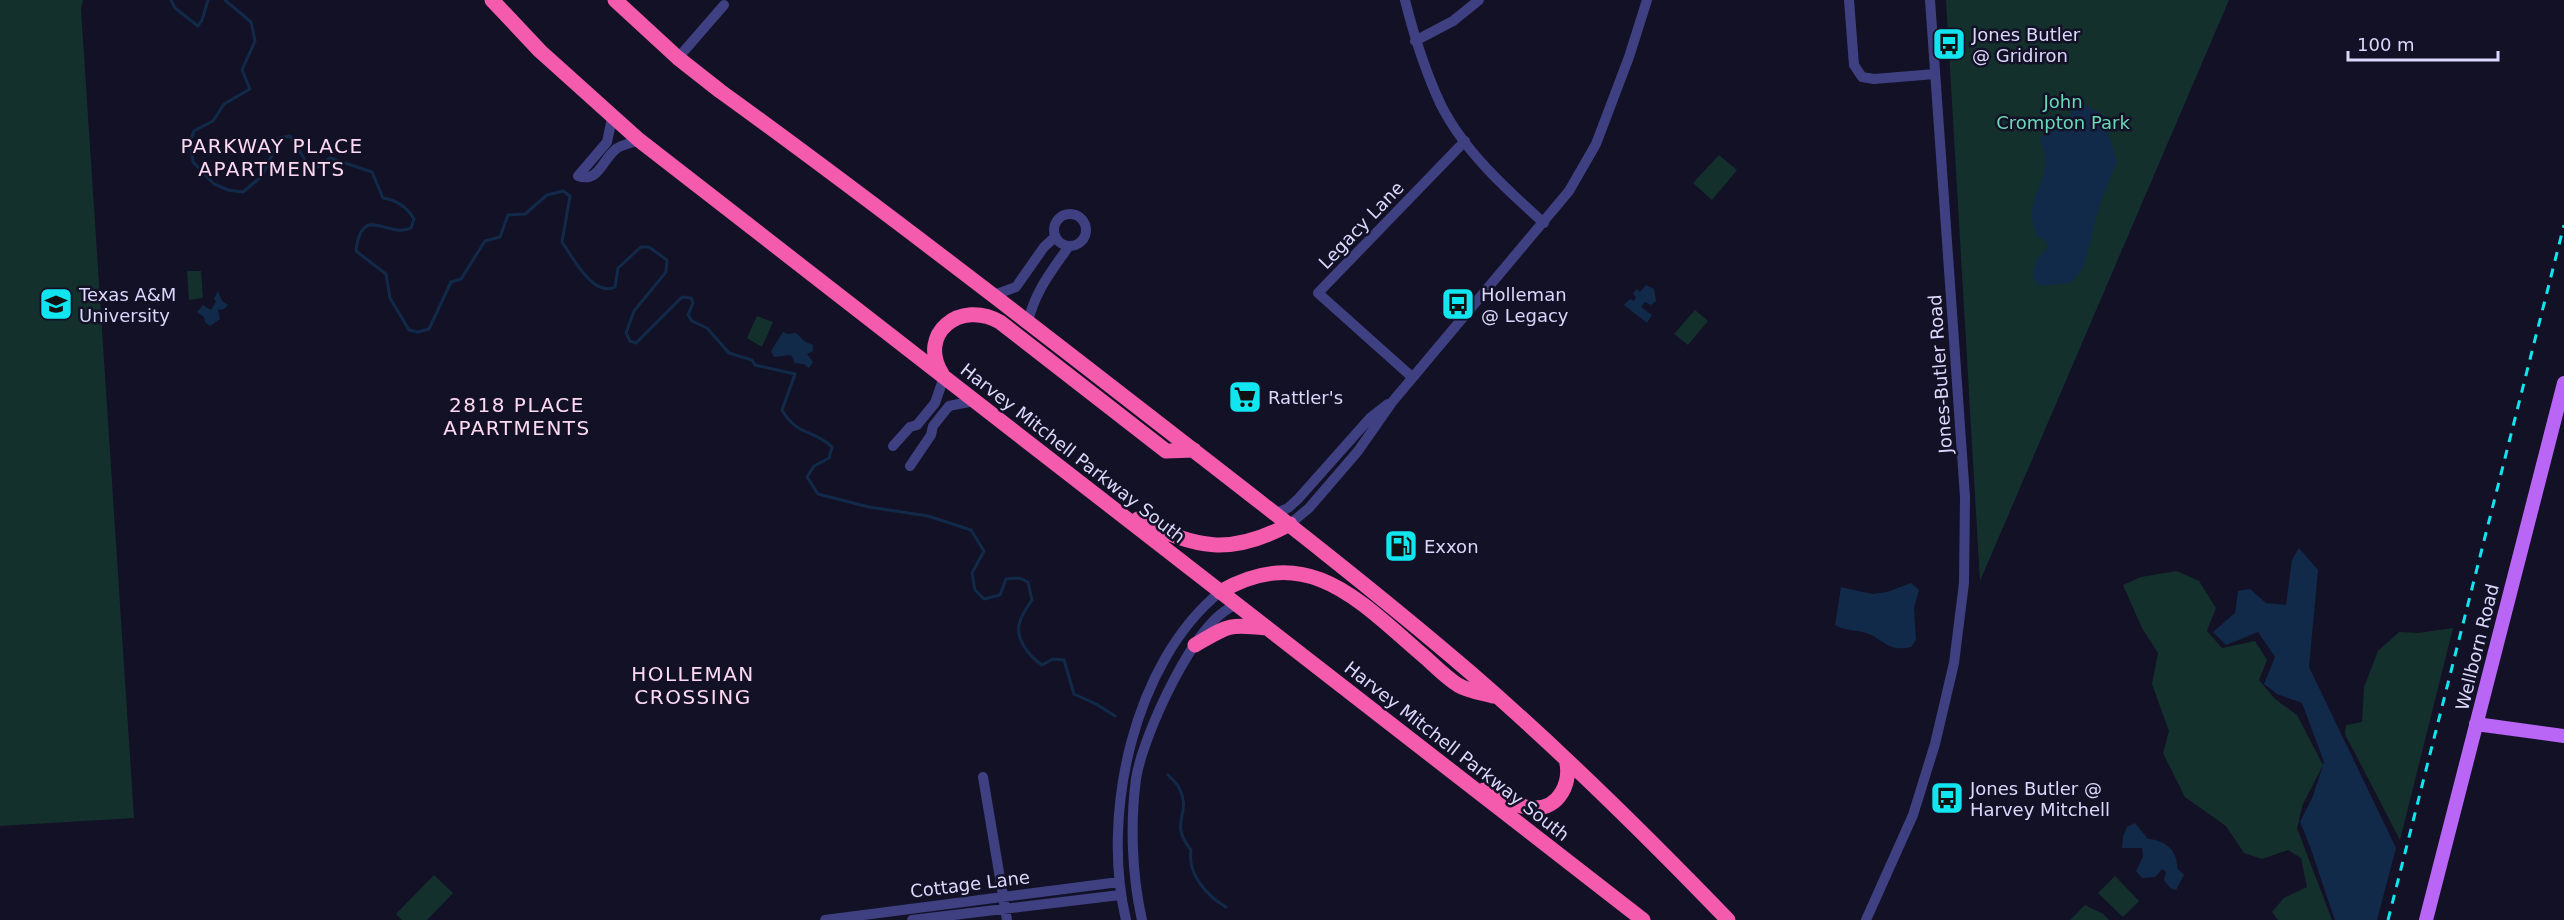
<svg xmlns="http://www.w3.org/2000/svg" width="2564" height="920" font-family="'DejaVu Sans',sans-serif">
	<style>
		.green { fill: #14302d }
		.water { fill: #122a49 }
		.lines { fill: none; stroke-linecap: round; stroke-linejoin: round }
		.stream { stroke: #122a49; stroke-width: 3 }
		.minor { stroke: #3f4082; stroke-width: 10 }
		.major { stroke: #b966f6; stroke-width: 14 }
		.highway { stroke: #f55bad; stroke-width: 15 }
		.rail { stroke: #11e6f0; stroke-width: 3; stroke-dasharray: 9 8; stroke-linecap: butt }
		.labels { text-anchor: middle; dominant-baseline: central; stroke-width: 5; stroke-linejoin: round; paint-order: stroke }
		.poi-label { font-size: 18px; fill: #dbd8fd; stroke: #131126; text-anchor: start }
		.park-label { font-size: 18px; fill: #68d9b7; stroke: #131126 }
		.street-label { font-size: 18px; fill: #dbd8fd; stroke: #131126 }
		.neighbourhood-label { font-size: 20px; letter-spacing: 1.5px; fill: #fddaf2; stroke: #131126 }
	</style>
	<rect width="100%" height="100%" fill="#131126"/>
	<path class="green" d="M0,0H83L81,9L134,818L0,826Z
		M1946,0H2229L1980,581Z
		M1719,155L1737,170L1712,200L1693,183Z
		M187,271H201L203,298L189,300Z
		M1695,310L1708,321L1688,345L1674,334Z
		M757,316L773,322L762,347L747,338Z
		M2177,571L2199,581L2216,608L2207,631L2222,648L2255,641L2267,660L2259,680L2275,699L2297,715L2323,765L2303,804L2297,828L2332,920H2278L2272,912L2284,898L2307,887L2301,858L2288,850L2262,859L2244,853L2226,826L2185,797L2163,753L2169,731L2152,684L2158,653L2142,628L2123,585L2141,577Z
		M2453,628L2400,840L2345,734L2346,725L2362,722L2364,687L2378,651L2399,632L2418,633Z
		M434,875L453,893L427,920H402L396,914Z
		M2115,876L2139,901L2123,917L2098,893Z
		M2085,905L2103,914L2109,920H2070Z"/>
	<path class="water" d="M2081,103L2102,114L2117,161L2099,207L2085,262L2080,272L2070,283L2039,286L2033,278C2033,264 2037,258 2047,249V244L2043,239L2037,237C2019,193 2059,182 2040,139C2045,130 2052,131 2060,126C2062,124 2076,107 2081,103Z
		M1646,285L1654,289L1656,301L1651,305L1645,302L1641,307L1652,315L1647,323L1624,305L1630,299L1634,301L1636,297L1633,293L1637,289L1640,292Z
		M218,291L222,301L228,305L224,309L218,310L220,319L210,326L205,322L204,317L197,312L203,305L211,310L216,301L214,299Z
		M783,332L788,334L796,333L804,341L813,345V351L807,354L813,362L809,368L804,364L795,363L791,355L774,357L771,351Z
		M2299,548L2318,570L2309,667L2396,848L2377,920H2335C2323,887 2314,854 2300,822L2313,796L2324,762L2302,703L2277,694L2264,684L2275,657L2258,632L2226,645L2213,632L2235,613L2238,591L2250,589L2266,603L2286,605L2292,560Z
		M1911,583L1919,590L1914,608L1916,640L1911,647C1886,653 1883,637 1863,632C1852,630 1845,630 1835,625L1841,587L1872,594L1887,592Z
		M2135,823L2148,839C2165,840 2178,851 2177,868L2184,875L2176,890L2170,888L2164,880L2166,872L2162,869L2155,877L2142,878L2136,871L2143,857L2142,848H2122L2123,837L2127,827Z"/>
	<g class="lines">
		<path class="stream" d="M171,0L175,8L198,26L202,20L208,0
			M225,0L251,22L255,41L242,70L250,89L224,104L213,121L194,131L190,142L193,162L214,184L228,190L243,192L262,176L280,138L290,136L307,163L318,167L330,158L372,172L383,198C397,200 407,207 414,219L411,228C387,239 362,202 356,251L386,274L390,298L409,330L418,332L429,329L451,282L461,279L485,241L500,237L508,215L525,214L547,195L563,191L570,196L562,242C572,256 593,298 615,287L618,268L641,247H649L667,260L666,272L634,311L626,333L630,341L636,343L682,297L691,298L693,303L688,315L692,321L707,328L729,353L752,360L755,365L795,374L782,410C798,437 813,429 832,447L829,458L814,466L807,477L818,494L869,507L928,516L971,530L984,551L972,573L975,590L984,599L1000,595L1006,579L1019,578L1028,582L1032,600C1028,606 1022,614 1020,621C1014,638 1029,656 1042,665L1053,659L1064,660L1074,694L1096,704L1115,716
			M1168,775C1172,779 1178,784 1180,790C1192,814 1168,822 1191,850C1187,874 1207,896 1226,907"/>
		<path class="minor" d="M1405,0C1414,36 1425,71 1441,105C1464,151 1506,189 1544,223
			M1849,0L1854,65L1862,77L1874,79L1935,74
			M1415,41L1453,21L1479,0
			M678,58L724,5
			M612,118L607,142L578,176C599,183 602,160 616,149C621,145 632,143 639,140
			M1054 230a16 16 0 1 1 32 0a16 16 0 1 1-32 0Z
			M994,295L1016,287L1044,247L1055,237
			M1028,322C1035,291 1051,272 1069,246
			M1412,377L1318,293L1465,141
			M893,446L910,427L917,425L935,403L944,377
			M910,466L931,435L933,426L949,406L974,401
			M1276,513L1288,508L1298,499L1370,418L1388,404
			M1290,524L1309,508L1358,451L1393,401L1569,191L1596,144L1629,57L1647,0
			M983,777L1007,920
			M825,920L1119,882
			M912,920L1120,895
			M1126,920C1101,815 1133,663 1220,592
			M1142,920C1132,876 1130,824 1136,779C1142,738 1196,616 1237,605
			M1866,920L1913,815L1935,744L1954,663L1964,583L1965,497L1930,0"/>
		<path class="major" d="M2476,724L2564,736
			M2426,920L2564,383"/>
		<path class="highway" d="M492,0L540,51L639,140L1643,920
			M615,0L678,58L720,91C864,195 1004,303 1144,412C1255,498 1366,583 1472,674C1562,752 1646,835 1728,920
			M942,374C917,334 960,299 1000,322L1166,451L1194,450
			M1138,519C1196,549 1231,556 1290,524
			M1220,592C1309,540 1361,603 1426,658C1436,667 1447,678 1458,685C1468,691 1482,693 1493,696
			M1195,645C1229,625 1227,624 1267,628
			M1484,790C1499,796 1517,807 1532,808C1560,810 1572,781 1566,759"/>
		<path class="rail" d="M2388,920L2564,225"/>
	</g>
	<defs>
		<g id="bus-square" transform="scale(1.725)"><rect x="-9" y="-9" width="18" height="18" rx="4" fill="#11e6f0" stroke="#131126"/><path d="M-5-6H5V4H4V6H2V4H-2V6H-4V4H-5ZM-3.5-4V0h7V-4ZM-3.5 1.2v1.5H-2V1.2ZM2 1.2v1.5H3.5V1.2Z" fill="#111"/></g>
		<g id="university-square" transform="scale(1.725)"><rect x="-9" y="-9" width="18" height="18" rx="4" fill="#11e6f0" stroke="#131126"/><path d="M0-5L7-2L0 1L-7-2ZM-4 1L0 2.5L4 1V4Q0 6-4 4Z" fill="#111"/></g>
		<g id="supermarket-square" transform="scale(1.725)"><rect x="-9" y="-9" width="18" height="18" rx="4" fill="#11e6f0" stroke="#131126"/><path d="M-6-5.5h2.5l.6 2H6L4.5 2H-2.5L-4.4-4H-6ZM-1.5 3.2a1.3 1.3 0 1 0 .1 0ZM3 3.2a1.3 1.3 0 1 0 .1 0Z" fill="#111"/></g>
		<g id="fuel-square" transform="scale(1.725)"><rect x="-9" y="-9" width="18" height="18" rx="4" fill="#11e6f0" stroke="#131126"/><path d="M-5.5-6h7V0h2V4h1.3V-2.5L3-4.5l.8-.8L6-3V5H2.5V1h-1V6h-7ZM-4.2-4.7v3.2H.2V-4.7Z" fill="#111"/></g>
	</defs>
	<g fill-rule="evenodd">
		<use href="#bus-square" x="1949" y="44"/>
		<use href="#university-square" x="56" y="304"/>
		<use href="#bus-square" x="1458" y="304"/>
		<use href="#supermarket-square" x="1245" y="397"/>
		<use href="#fuel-square" x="1401" y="546"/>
		<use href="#bus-square" x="1947" y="798"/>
	</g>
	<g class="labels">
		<g class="poi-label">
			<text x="1972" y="34">Jones Butler<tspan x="1972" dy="21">@ Gridiron</tspan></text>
			<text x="79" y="294">Texas A&amp;M<tspan x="79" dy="21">University</tspan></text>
			<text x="1481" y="294">Holleman<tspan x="1481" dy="21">@ Legacy</tspan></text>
			<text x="1268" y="397">Rattler's</text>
			<text x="1424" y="546">Exxon</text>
			<text x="1970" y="788">Jones Butler @<tspan x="1970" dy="21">Harvey Mitchell</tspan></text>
		</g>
		<g class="park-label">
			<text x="2063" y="101">John<tspan x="2063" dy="21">Crompton Park</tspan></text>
		</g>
		<g class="street-label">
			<text transform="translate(1361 225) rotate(-46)">Legacy Lane</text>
			<text transform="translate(1940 374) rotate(-94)">Jones-Butler Road</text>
			<text transform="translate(1073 453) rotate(38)">Harvey Mitchell Parkway South</text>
			<text transform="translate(2477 647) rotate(-76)">Wellborn Road</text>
			<text transform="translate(1457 751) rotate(38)">Harvey Mitchell Parkway South</text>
			<text transform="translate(970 884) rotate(-7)">Cottage Lane</text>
		</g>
		<g class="neighbourhood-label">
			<text x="272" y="146">PARKWAY PLACE<tspan x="272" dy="23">APARTMENTS</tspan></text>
			<text x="517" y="405">2818 PLACE<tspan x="517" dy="23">APARTMENTS</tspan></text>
			<text x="693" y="674">HOLLEMAN<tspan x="693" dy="23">CROSSING</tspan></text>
		</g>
	</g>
	<path d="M2348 51v9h150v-9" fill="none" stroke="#dbd8fd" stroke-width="3"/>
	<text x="2357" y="51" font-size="18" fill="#dbd8fd" stroke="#131126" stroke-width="4.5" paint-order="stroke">100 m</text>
</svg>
